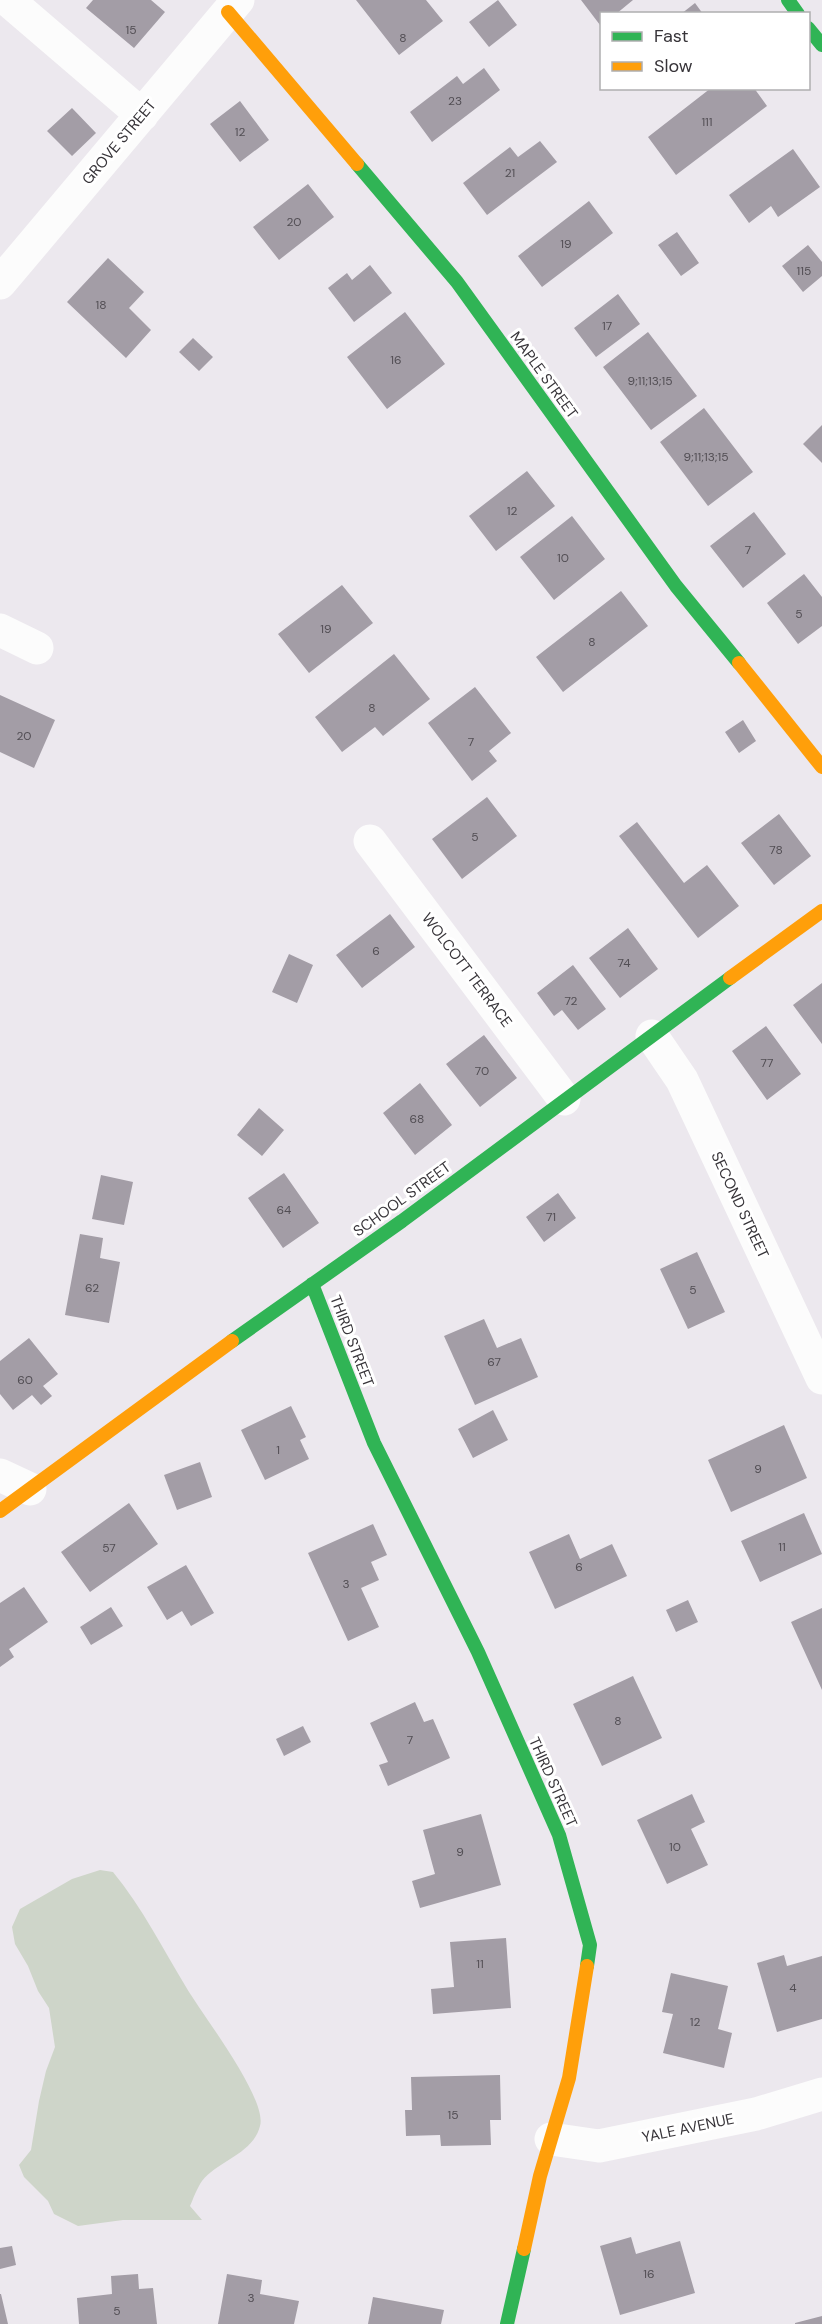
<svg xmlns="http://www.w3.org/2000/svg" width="822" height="2324" font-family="'DM Sans',sans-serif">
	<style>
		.green { fill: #ced5c9 }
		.building { fill: #a39da6 }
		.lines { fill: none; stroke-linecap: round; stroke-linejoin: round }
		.street { stroke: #fcfcfc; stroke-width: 33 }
		.fast { stroke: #30b455; stroke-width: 14 }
		.slow { stroke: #ff9f0a; stroke-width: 14 }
		.labels { text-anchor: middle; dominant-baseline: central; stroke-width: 6; stroke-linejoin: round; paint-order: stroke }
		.number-label { font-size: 12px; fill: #524e54 }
		.street-label { font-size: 15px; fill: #373439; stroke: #fff }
	</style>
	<rect width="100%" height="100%" fill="#ece8ee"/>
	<path class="green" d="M100,1870L113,1872C142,1907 163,1949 186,1987C201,2013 268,2099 260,2126C253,2154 218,2161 202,2181C197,2188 193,2199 190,2206L202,2220H123L78,2226L54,2214L48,2201L24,2177L19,2165L31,2150L39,2101L46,2071L55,2047L49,2008L38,1991L28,1966L15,1944L12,1927L20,1909L72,1879Z"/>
	<path class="building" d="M93,0H151L165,12L134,48L86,8Z
		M356,0H426L443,21L399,55Z
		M498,0L517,25L489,47L469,22Z
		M581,0H633L616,14H602L600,25Z
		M695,3L703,14H681Z
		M484,68L500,90L432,142L410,112L457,76L463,84Z
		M711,88H754L767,106L676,175L648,137Z
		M240,101L269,140L240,162L210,124Z
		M72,108L96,133L72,156L47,131Z
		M540,141L557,162L487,215L463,183L510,147L518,157Z
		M793,149L820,187L778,217L771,206L749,223L729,195Z
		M308,184L334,217L279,260L253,227Z
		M589,201L613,233L542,287L518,256Z
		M677,232L699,263L681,276L658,245Z
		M808,245L822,262V276L803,292L782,266Z
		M108,258L144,292L129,308L151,330L126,358L67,302Z
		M370,265L392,293L354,322L328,288L347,273L352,280Z
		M618,294L640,324L596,357L574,328Z
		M405,312L445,364L387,409L347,357Z
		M648,332L697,396L651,430L603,367Z
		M193,338L213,357L199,371L179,352Z
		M704,408L753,472L708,506L660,442Z
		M822,425V463L803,444Z
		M527,471L555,506L496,551L469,516Z
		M754,512L786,554L743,588L710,546Z
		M572,516L605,559L554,600L520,557Z
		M804,574L822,597V626L798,644L767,603Z
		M342,585L373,623L309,673L278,634Z
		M621,591L648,626L563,692L536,657Z
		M394,654L430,699L383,736L375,727L342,752L315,717Z
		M475,687L511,733L489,751L497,761L472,781L428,723Z
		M0,695L55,720L34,768L0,752Z
		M743,720L756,741L739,753L725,732Z
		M487,797L517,836L462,879L432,839Z
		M779,814L811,856L774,885L741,843Z
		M637,822L684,883L707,865L739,906L698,938L619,836Z
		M390,914L415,947L362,988L336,955Z
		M628,928L658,969L620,998L589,958Z
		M289,954L313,965L297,1003L272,992Z
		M573,965L606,1009L578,1030L562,1010L554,1016L537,993Z
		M822,983V1044L793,1005Z
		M766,1026L801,1074L767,1100L732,1051Z
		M484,1035L517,1078L480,1107L446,1064Z
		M420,1083L452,1125L415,1155L383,1113Z
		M259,1108L284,1130L262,1156L237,1135Z
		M284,1173L319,1223L283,1248L248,1198Z
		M101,1175L133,1182L124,1225L92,1219Z
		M558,1193L576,1218L544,1242L526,1217Z
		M80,1234L103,1238L100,1258L120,1262L109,1323L65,1315Z
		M697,1252L725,1312L688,1329L660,1269Z
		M484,1319L497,1348L521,1338L538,1377L475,1405L444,1336Z
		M29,1338L58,1374L43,1386L52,1396L41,1405L32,1395L13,1410L0,1394V1361Z
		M291,1406L306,1437L300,1440L309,1459L265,1480L241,1430Z
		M493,1410L508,1440L473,1458L458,1429Z
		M784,1425L807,1478L731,1512L708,1460Z
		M200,1462L212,1497L177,1510L164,1475Z
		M129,1503L158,1544L90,1592L61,1552Z
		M804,1513L822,1554L760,1582L741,1541Z
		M373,1524L387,1555L371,1562L379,1580L361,1588L379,1627L348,1641L308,1553Z
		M569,1534L580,1559L612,1544L627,1576L555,1609L529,1552Z
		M186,1565L214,1613L191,1626L182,1611L167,1620L147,1587Z
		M24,1587L48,1622L9,1649L14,1657L0,1667V1603Z
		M688,1600L698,1622L676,1632L666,1610Z
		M111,1607L123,1626L91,1645L80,1627Z
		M822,1608V1690L791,1622Z
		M633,1676L662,1738L602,1766L573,1704Z
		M415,1702L424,1722L433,1719L450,1758L388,1786L379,1765L388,1762L370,1723Z
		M303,1726L311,1742L284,1756L276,1739Z
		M692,1794L705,1822L691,1829L708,1865L667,1884L637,1820Z
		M481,1814L501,1885L420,1908L412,1881L435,1874L423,1830Z
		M506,1938L511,2008L433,2014L431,1989L454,1987L450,1942Z
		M784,1955L787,1966L822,1956V2019L777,2032L757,1963Z
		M671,1973L728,1986L718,2029L732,2033L724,2068L663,2053L673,2014L662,2012Z
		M500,2075L501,2120H490L491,2145L441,2146L440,2135L406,2136L405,2110H412L411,2077Z
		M631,2237L636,2254L680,2241L695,2293L620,2315L600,2246Z
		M12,2246L16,2265L0,2269V2248Z
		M138,2274L139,2289L153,2288L157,2324H79L77,2298L112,2294L111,2276Z
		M227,2274L262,2280L260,2294L299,2301L294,2324H218Z
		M0,2294H1L8,2324H0Z
		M373,2297L444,2310L441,2324H368Z
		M822,2316V2324H795V2323Z"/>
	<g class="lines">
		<path class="street" d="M8,0L142,115
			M0,283L238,0
			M0,630L37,648
			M370,841L564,1099
			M652,1036L682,1080L822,1378
			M0,1475L30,1489
			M551,2139L599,2146L756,2114L822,2094"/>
		<path class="fast" d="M788,0L798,14
			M808,28L822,45
			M357,164L457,282L676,586L739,663
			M312,1284L374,1443L478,1652L559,1835L590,1945L587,1966
			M232,1341L402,1221L730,978
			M507,2324L524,2249"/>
		<path class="slow" d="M228,12L357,164
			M739,663L822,767
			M730,978L822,911
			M0,1511L232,1341
			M524,2249L540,2176L569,2078L587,1966"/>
	</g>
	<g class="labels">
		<g class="number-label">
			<text x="131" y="30">15</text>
			<text x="403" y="38">8</text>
			<text x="455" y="101">23</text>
			<text x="707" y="122">111</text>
			<text x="240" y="132">12</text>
			<text x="510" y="173">21</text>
			<text x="294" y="222">20</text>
			<text x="566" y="244">19</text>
			<text x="804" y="271">115</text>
			<text x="101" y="305">18</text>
			<text x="607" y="326">17</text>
			<text x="396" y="360">16</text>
			<text x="650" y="381">9;11;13;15</text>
			<text x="706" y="457">9;11;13;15</text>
			<text x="512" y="511">12</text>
			<text x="748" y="550">7</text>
			<text x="563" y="558">10</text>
			<text x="799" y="614">5</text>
			<text x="326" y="629">19</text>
			<text x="592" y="642">8</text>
			<text x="372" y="708">8</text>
			<text x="24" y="736">20</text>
			<text x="471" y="742">7</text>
			<text x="475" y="837">5</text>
			<text x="776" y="850">78</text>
			<text x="376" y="951">6</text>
			<text x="624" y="963">74</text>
			<text x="571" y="1001">72</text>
			<text x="767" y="1063">77</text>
			<text x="482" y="1071">70</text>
			<text x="417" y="1119">68</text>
			<text x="284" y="1210">64</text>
			<text x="551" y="1217">71</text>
			<text x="92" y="1288">62</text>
			<text x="693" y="1290">5</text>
			<text x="494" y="1362">67</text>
			<text x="25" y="1380">60</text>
			<text x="278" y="1450">1</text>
			<text x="758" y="1469">9</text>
			<text x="782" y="1547">11</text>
			<text x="109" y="1548">57</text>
			<text x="579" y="1567">6</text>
			<text x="346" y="1584">3</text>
			<text x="618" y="1721">8</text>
			<text x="410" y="1740">7</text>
			<text x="675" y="1847">10</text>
			<text x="460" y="1852">9</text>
			<text x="480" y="1964">11</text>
			<text x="793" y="1988">4</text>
			<text x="695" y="2022">12</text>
			<text x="453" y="2115">15</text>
			<text x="649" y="2274">16</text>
			<text x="251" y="2298">3</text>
			<text x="117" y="2311">5</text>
		</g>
		<g class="street-label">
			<text transform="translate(119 142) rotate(-50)">GROVE STREET</text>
			<text transform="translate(544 375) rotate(54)">MAPLE STREET</text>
			<text transform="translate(467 970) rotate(53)">WOLCOTT TERRACE</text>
			<text transform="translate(402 1199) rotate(-36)">SCHOOL STREET</text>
			<text transform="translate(740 1205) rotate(65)">SECOND STREET</text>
			<text transform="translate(352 1341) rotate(69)">THIRD STREET</text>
			<text transform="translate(553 1782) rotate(66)">THIRD STREET</text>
			<text transform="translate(688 2128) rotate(-12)">YALE AVENUE</text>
		</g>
	</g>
	<rect x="600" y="12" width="210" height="78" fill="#ffffff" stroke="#afaeb0" stroke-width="1.5"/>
	<rect x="612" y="32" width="30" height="9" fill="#30b455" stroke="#afaeb0" stroke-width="1.5"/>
	<text x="654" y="42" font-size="18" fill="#373439">Fast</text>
	<rect x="612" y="62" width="30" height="9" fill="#ff9f0a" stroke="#afaeb0" stroke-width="1.5"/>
	<text x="654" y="72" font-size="18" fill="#373439">Slow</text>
</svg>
